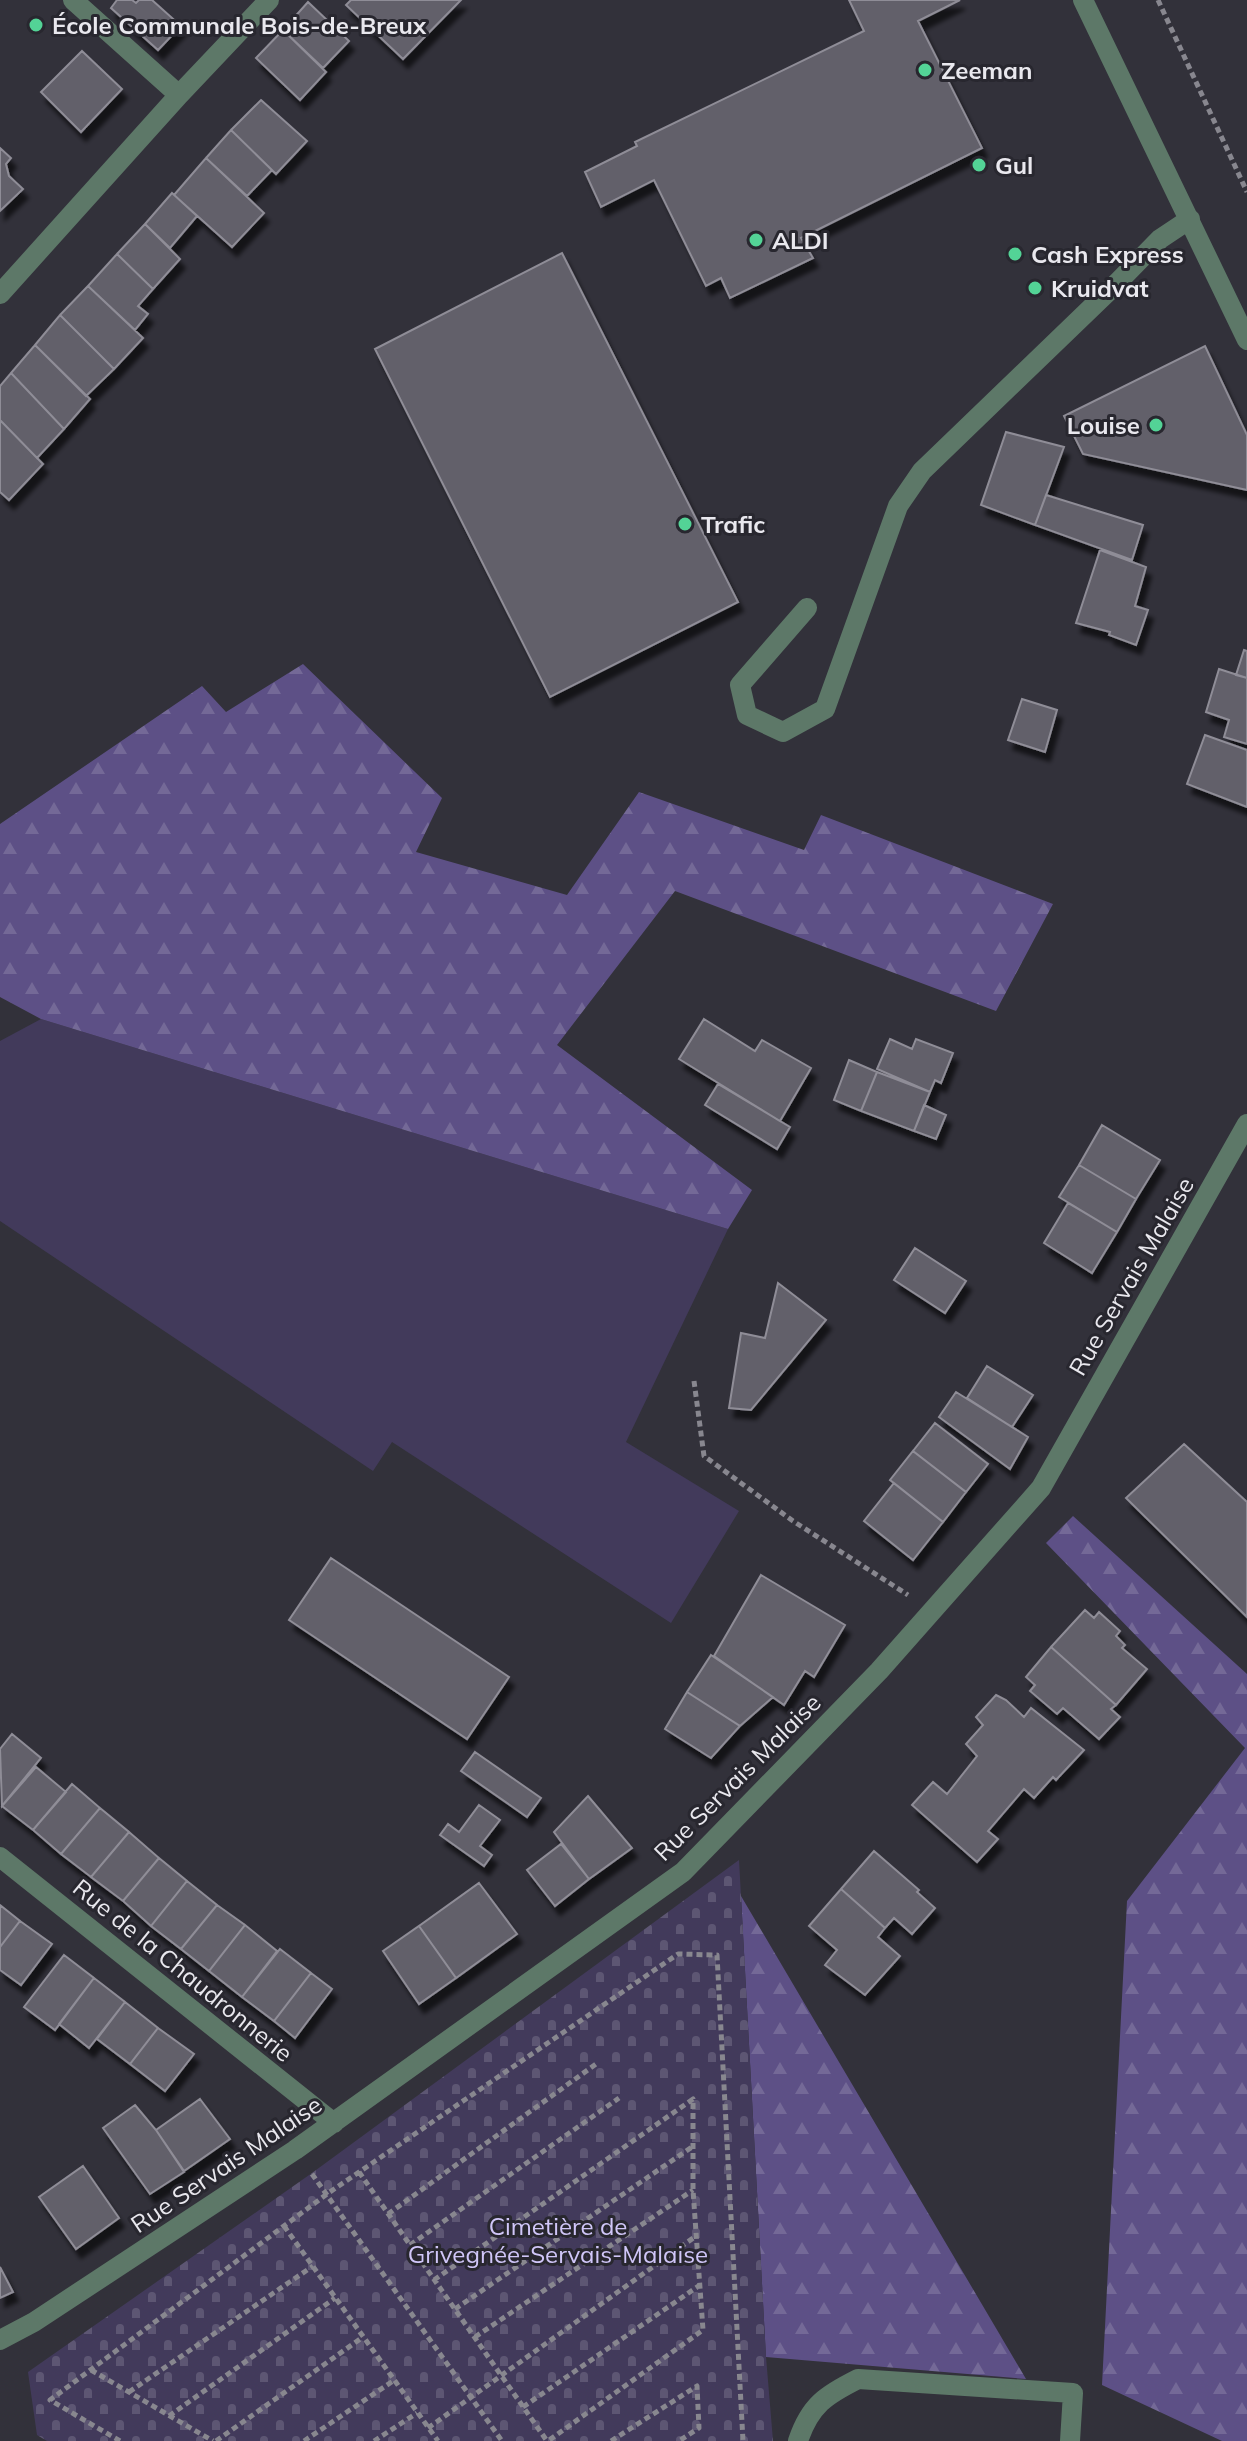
<svg xmlns="http://www.w3.org/2000/svg" width="1247" height="2441" font-family="Mulish,sans-serif">
	<style>
		.grass { fill: #423a5b }
		.forest { fill: url(#forest-firs) }
		.cemetery { fill: url(#cemetery-stones) }
		.building { fill: #62606a; stroke: #8f8d97; stroke-width: 2; filter: url(#shadow) }
		.lines { fill: none; stroke-linecap: round; stroke-linejoin: round }
		.path { stroke: #88878f; stroke-width: 5; stroke-dasharray: 6 4; stroke-linecap: butt }
		.minor { stroke: #5d7868; stroke-width: 20 }
		.poi-dot { fill: #53d396; stroke: #28272f; stroke-width: 3 }
		.labels { text-anchor: middle; dominant-baseline: central; stroke-width: 6; stroke-linejoin: round; paint-order: stroke }
		.poi-label { font-size: 24px; font-weight: bold; fill: #e9e8ee; stroke: #28272f; text-anchor: start }
		.street-label { font-size: 24px; fill: #e9e8ee; stroke: #28272f }
		.park-label { font-size: 24px; fill: #d0c6f8; stroke: #28272f }
	</style>
	<defs>
		<pattern id="forest-firs" width="22" height="20" patternUnits="userSpaceOnUse" patternTransform="scale(2)"><rect width="22" height="20" fill="#5d5086"/><path d="M5 1l3.5 6h-7zM16 11l3.5 6h-7z" fill="#746997"/></pattern>
		<pattern id="cemetery-stones" width="16" height="16" patternUnits="userSpaceOnUse" patternTransform="scale(2)"><rect width="16" height="16" fill="#423a5b"/><path d="M2 7V4a2 2 0 0 1 4 0v3zM10 15v-3a2 2 0 0 1 4 0v3z" fill="#5d5673"/></pattern>
		<filter id="shadow"><feDropShadow dx="5" dy="9" stdDeviation="2" flood-color="#0009"/></filter>
	</defs>
	<rect width="100%" height="100%" fill="#32313a"/>
	<path class="grass" d="M41,1019L728,1229L626,1442L739,1511L671,1623L392,1442L373,1471L0,1221V1041Z"/>
	<path class="forest" d="M303,664L442,798L416,852L567,895L639,792L804,850L821,815L1053,904L996,1011L675,891L557,1045L752,1190L728,1229L41,1019L0,997V824L202,686L226,712Z
		M1073,1516L1247,1674V2441H1222L1102,2385L1127,1901L1245,1748L1046,1543Z
		M741,1896L1026,2379L766,2357Z"/>
	<path class="cemetery" d="M739,1860L766,2357L773,2441H47L37,2435L28,2372L312,2173Z"/>
	<path class="building" d="M117,0H132L136,3L139,0H152L181,26L158,50L111,8Z
		M351,0H461L403,59L346,5Z
		M849,0H960L918,21L982,148L801,238L813,258L730,298L721,278L706,286L654,180L601,207L585,172L637,146L635,142L864,31Z
		M308,2L349,41L323,68L283,30Z
		M283,30L326,72L300,100L256,58Z
		M82,51L122,89L81,132L41,92Z
		M261,100L307,141L276,174L231,130Z
		M231,130L272,170L247,196L206,158Z
		M0,148L11,158L6,164L9,176L23,189L0,211Z
		M206,158L264,213L232,247L174,195Z
		M172,193L197,216L170,248L145,224Z
		M145,224L180,259L153,289L117,254Z
		M562,253L738,602L550,697L375,349Z
		M117,254L153,289L138,306L148,314L135,330L88,286Z
		M88,286L143,338L114,369L60,315Z
		M60,315L114,369L86,396L35,345Z
		M35,345L90,399L64,429L11,373Z
		M1205,346L1247,435V490L1083,454L1064,416Z
		M11,373L64,429L37,458L0,420V386Z
		M0,420L43,464L9,500L0,492Z
		M1006,432L1064,447L1035,525L981,505Z
		M1046,495L1143,525L1132,560L1035,525Z
		M1100,550L1146,567L1135,606L1148,610L1136,645L1109,635L1110,632L1076,623Z
		M1244,650L1247,651V678L1236,675Z
		M1219,669L1247,678V744L1224,737L1229,720L1206,712Z
		M1022,699L1057,710L1045,752L1008,740Z
		M1205,735L1247,750V807L1187,784Z
		M704,1019L755,1051L762,1040L811,1068L780,1121L679,1059Z
		M890,1039L912,1049L916,1039L953,1053L941,1083L935,1080L930,1092L877,1069Z
		M849,1060L877,1072L861,1111L834,1100Z
		M877,1072L930,1092L914,1131L861,1111Z
		M718,1084L790,1127L777,1149L705,1105Z
		M924,1105L946,1115L936,1139L914,1131Z
		M1102,1125L1160,1160L1136,1199L1079,1165Z
		M1079,1165L1136,1199L1117,1232L1059,1197Z
		M1068,1203L1117,1232L1092,1273L1044,1243Z
		M915,1248L966,1281L945,1313L894,1280Z
		M778,1283L826,1320L751,1410L729,1408L741,1333L765,1338Z
		M987,1366L1033,1395L1012,1427L967,1398Z
		M956,1392L1028,1437L1010,1469L939,1417Z
		M935,1423L988,1464L966,1492L913,1451Z
		M1184,1444L1247,1502V1617L1126,1498Z
		M913,1451L966,1492L943,1522L890,1480Z
		M894,1483L943,1522L913,1560L864,1521Z
		M331,1558L509,1677L467,1739L289,1620Z
		M761,1575L845,1625L814,1677L805,1671L784,1705L714,1656Z
		M1085,1610L1094,1618L1099,1612L1120,1631L1116,1636L1125,1645L1122,1648L1147,1669L1116,1705L1051,1647Z
		M1051,1647L1116,1705L1111,1709L1120,1717L1099,1739L1063,1708L1057,1714L1030,1691L1035,1685L1026,1677Z
		M711,1655L773,1697L740,1726L687,1692Z
		M687,1692L740,1726L711,1758L665,1729Z
		M996,1695L1006,1700L1024,1717L1031,1708L1084,1750L1056,1780L1053,1777L1034,1798L1024,1789L988,1831L998,1839L977,1862L912,1805L933,1782L947,1794L977,1756L966,1744L983,1725L976,1717Z
		M12,1734L41,1758L2,1806L0,1749Z
		M475,1752L541,1798L527,1817L461,1771Z
		M36,1767L66,1792L33,1830L2,1806Z
		M72,1784L100,1808L61,1854L33,1830Z
		M588,1796L632,1848L589,1879L554,1832Z
		M479,1805L500,1820L480,1846L492,1855L484,1866L440,1835L448,1824L459,1832Z
		M100,1808L129,1832L91,1877L61,1854Z
		M129,1832L159,1858L123,1901L91,1877Z
		M561,1844L589,1879L555,1906L527,1870Z
		M874,1851L919,1890L917,1892L935,1908L912,1934L894,1918L885,1928L841,1889Z
		M159,1858L187,1881L151,1926L123,1901Z
		M187,1881L217,1905L181,1949L151,1926Z
		M479,1883L517,1934L456,1978L419,1926Z
		M841,1889L885,1928L878,1937L900,1956L865,1995L825,1965L837,1950L809,1926Z
		M0,1905L20,1921L0,1947Z
		M217,1905L245,1925L209,1971L181,1949Z
		M20,1921L52,1944L21,1985L0,1970V1947Z
		M245,1925L277,1951L242,1997L209,1971Z
		M419,1926L456,1978L419,2004L383,1951Z
		M280,1949L311,1973L274,2021L242,1997Z
		M64,1955L94,1978L55,2030L24,2007Z
		M311,1973L332,1989L295,2038L274,2021Z
		M94,1978L125,2002L89,2048L59,2024Z
		M125,2002L158,2028L130,2064L97,2039Z
		M158,2028L194,2054L165,2091L130,2064Z
		M200,2099L230,2139L184,2171L156,2130Z
		M135,2105L156,2130L184,2172L150,2194L103,2128Z
		M83,2166L119,2218L76,2249L39,2197Z
		M0,2267L13,2292L0,2298Z"/>
	<g class="lines">
		<path class="path" d="M1158,0L1247,192
			M694,1381L704,1456L793,1521L908,1595
			M359,2172L547,2441
			M312,2174L502,2441
			M388,2214L596,2064
			M284,2226L438,2441
			M410,2245L619,2098
			M434,2280L693,2099V2190L703,2330L548,2441
			M455,2309L692,2147
			M475,2337L693,2190
			M91,2370L213,2441
			M129,2392L313,2266
			M523,2407L700,2285
			M169,2416L335,2298
			M428,2428L696,2236
			M120,2441L50,2400L327,2194L678,1954L717,1955L743,2441
			M216,2441L363,2337
			M304,2441L393,2381
			M374,2441L417,2413
			M611,2441L697,2386L699,2428L679,2441"/>
		<path class="minor" d="M73,0L179,95
			M1083,0L1247,340
			M0,294L179,95L269,0
			M807,608L740,685L747,715L783,732L825,709L898,506L922,471L1116,284L1160,239L1190,219
			M0,1857L334,2123
			M0,2340L34,2322L295,2150L683,1872L879,1671L1041,1488L1247,1124
			M798,2441C810,2405 826,2395 858,2379L1073,2393L1070,2441"/>
	</g>
	<g class="poi-dot">
		<circle cx="36" cy="25" r="8"/>
		<circle cx="925" cy="70" r="8"/>
		<circle cx="979" cy="165" r="8"/>
		<circle cx="756" cy="240" r="8"/>
		<circle cx="1015" cy="254" r="8"/>
		<circle cx="1035" cy="288" r="8"/>
		<circle cx="1156" cy="425" r="8"/>
		<circle cx="685" cy="524" r="8"/>
	</g>
	<g class="labels">
		<g class="poi-label">
			<text x="52" y="25">École Communale Bois-de-Breux</text>
			<text x="941" y="70">Zeeman</text>
			<text x="995" y="165">Gul</text>
			<text x="772" y="240">ALDI</text>
			<text x="1031" y="254">Cash Express</text>
			<text x="1051" y="288">Kruidvat</text>
			<text x="1140" y="425" text-anchor="end">Louise</text>
			<text x="701" y="524">Trafic</text>
		</g>
		<g class="street-label">
			<text transform="translate(1131 1276) rotate(-60)">Rue Servais Malaise</text>
			<text transform="translate(737 1777) rotate(-45)">Rue Servais Malaise</text>
			<text transform="translate(183 1970) rotate(39)">Rue de la Chaudronnerie</text>
			<text transform="translate(226 2164) rotate(-34)">Rue Servais Malaise</text>
		</g>
		<g class="park-label">
			<text x="558" y="2226">Cimetière de<tspan x="558" dy="28">Grivegnée-Servais-Malaise</tspan></text>
		</g>
	</g>
</svg>
